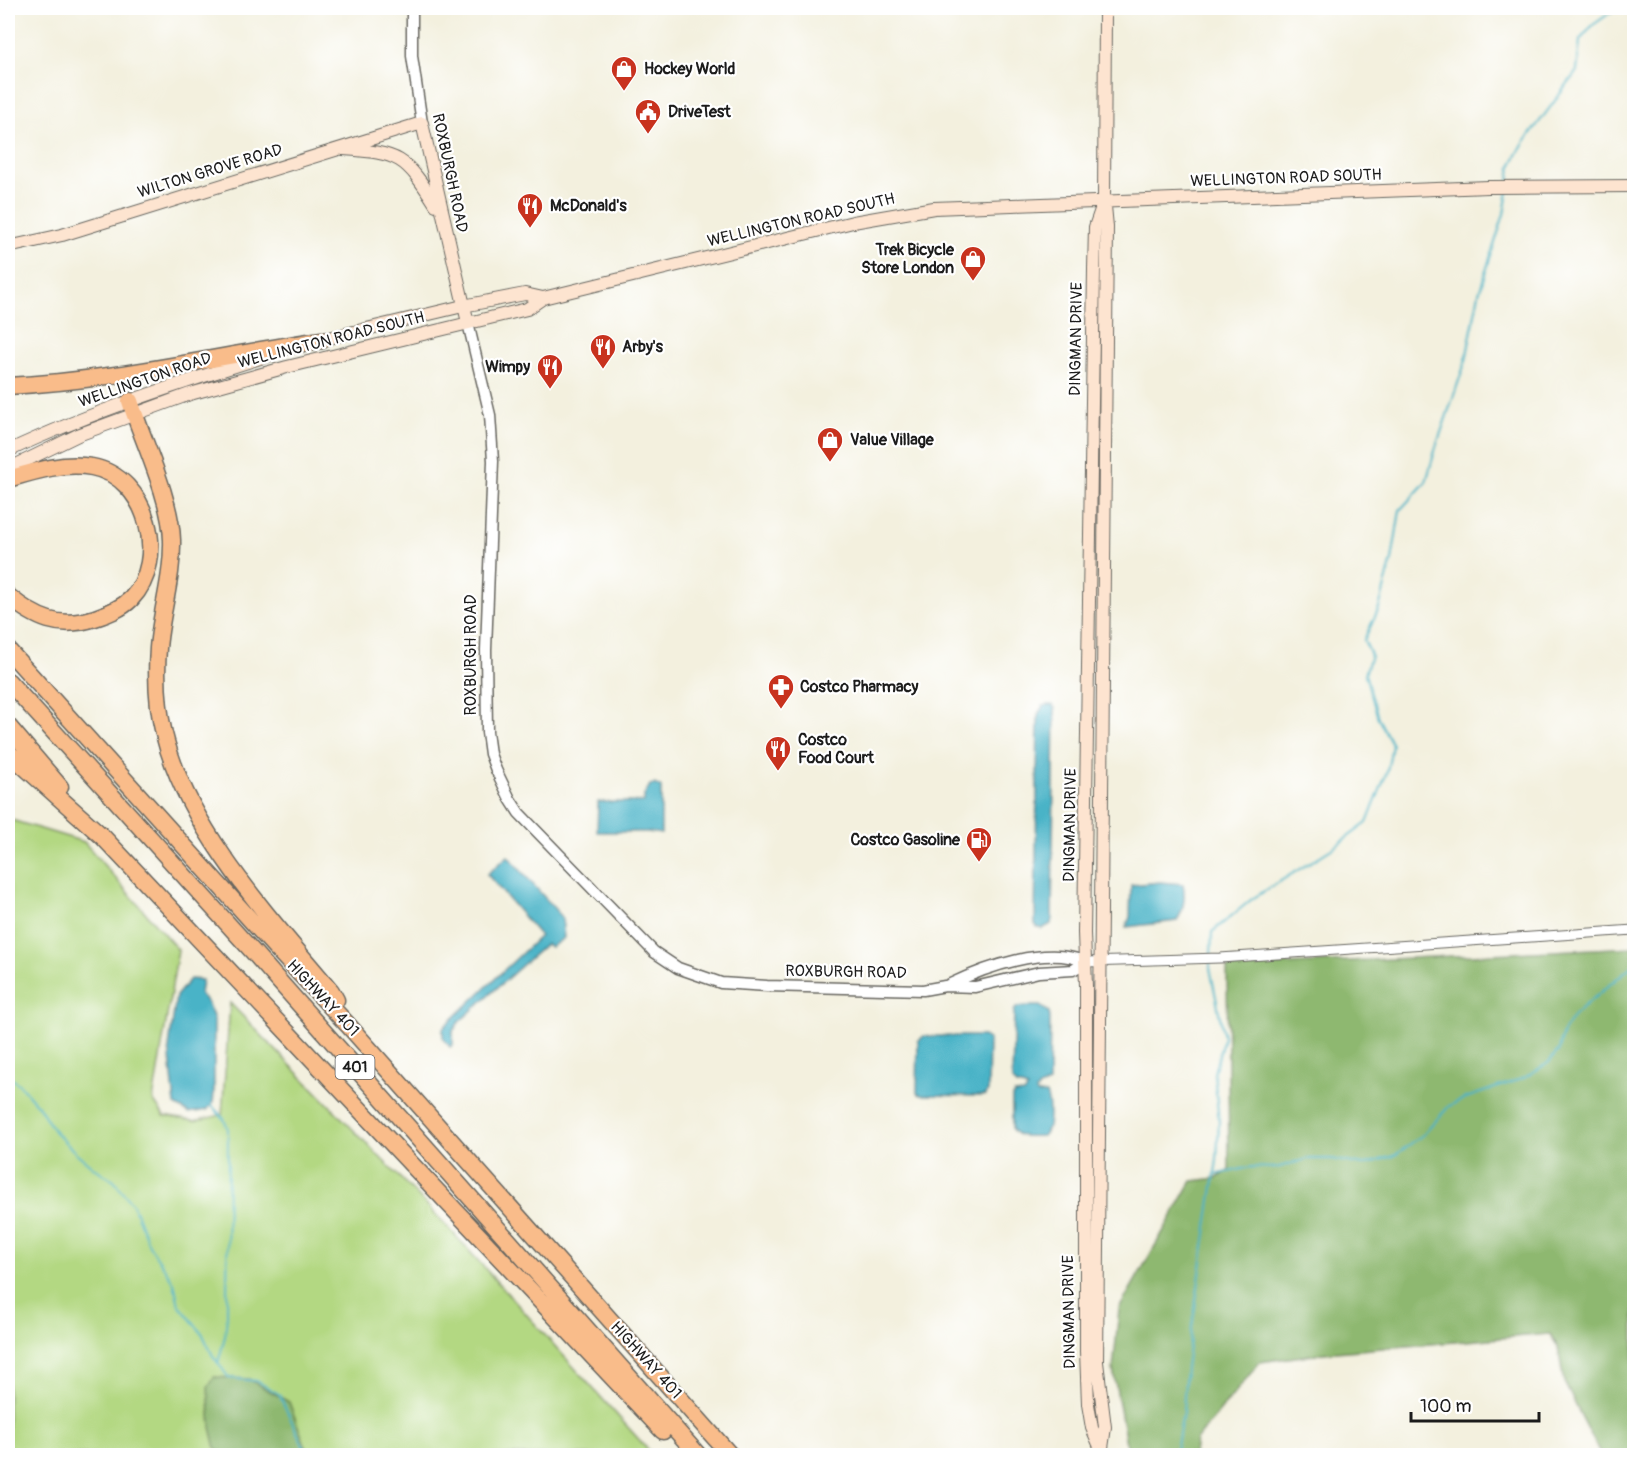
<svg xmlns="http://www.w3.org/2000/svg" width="1642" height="1463" font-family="Pangolin,sans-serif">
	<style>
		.green { fill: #b3d882; stroke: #687a4f; stroke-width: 1.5 }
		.forest { fill: #8eb870; stroke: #556a46; stroke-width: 1.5 }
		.water { fill: #49b3c7; stroke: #326872; stroke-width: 1.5 }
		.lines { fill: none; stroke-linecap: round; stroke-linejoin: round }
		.stream { stroke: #49b3c7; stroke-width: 2 }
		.minor-casing { stroke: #676660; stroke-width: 11 }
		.tertiary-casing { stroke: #676660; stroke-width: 13 }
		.secondary-casing { stroke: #676660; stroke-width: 14 }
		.motorway-casing { stroke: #676660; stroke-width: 19 }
		.minor { stroke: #fff; stroke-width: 9 }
		.tertiary { stroke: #fff; stroke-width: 10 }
		.secondary { stroke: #fde4d0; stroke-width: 12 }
		.motorway { stroke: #f9bc8a; stroke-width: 16 }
		.labels { text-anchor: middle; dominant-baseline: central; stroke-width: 4.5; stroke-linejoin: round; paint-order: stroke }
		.shield { fill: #fff; stroke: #606060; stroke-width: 1.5 }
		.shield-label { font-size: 15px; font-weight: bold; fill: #1c1c1c }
		.poi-label { font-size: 16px; font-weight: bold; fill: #1c1c1c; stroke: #fff; text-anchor: start }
		.street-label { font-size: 16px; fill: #1c1c1c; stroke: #fff }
	</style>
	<rect width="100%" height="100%" fill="#fff"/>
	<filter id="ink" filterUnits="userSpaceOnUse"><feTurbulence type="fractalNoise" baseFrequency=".0167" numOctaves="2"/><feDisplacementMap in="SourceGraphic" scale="12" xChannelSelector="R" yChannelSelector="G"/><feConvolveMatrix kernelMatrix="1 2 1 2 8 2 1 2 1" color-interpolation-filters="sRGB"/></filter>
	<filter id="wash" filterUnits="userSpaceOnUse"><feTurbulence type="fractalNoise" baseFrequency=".008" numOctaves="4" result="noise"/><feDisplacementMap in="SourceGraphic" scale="24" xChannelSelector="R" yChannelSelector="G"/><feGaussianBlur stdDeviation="1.35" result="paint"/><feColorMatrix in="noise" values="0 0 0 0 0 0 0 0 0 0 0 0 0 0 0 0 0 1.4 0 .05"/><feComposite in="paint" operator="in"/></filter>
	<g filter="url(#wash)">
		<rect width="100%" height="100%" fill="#f3f0de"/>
		<path class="green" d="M8,819L84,842L178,950L153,1100L164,1116L194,1121L222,1115L230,1003L445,1224L653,1455H8Z"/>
		<path class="forest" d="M1634,947V1455H1601L1564,1382L1558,1347L1550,1334L1324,1353L1260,1362L1196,1440L1194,1453L1196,1455H1128L1113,1370L1119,1309L1192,1181L1217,1178L1229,1171L1227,967Z
			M214,1377L249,1379L289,1402L309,1455H223L216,1448L211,1427L208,1387Z"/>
		<path class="water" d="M1049,705H1053L1055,709L1052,918L1051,924L1042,929L1037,927L1035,924L1038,714L1043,706Z
			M654,784L661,787V834L647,832H597L598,802H644V796L650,785Z
			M508,856L562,917L564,938L551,947L546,944L459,1022L453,1031V1045L450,1047L443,1038V1028L540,936L487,874Z
			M1160,882L1183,884C1186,898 1184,909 1177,921L1126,927L1130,917L1131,885Z
			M190,979L202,980L200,994L207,1002L214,1019V1093L213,1103L207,1110L189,1113L175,1105L169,1047L176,996Z
			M1025,1006H1040L1049,1012L1050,1018L1049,1083L1039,1087L1036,1091L1037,1094H1046C1050,1104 1051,1129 1043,1136C1033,1136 1018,1139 1012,1129V1097L1014,1094L1025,1093L1027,1089L1025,1087L1016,1085L1012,1081L1014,1011L1017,1007Z
			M924,1036H983L989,1040L988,1091L986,1095L981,1096L921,1095L917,1093L918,1041Z"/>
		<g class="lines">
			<path class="stream" d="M1509,182L1511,166L1523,144L1577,71L1580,40L1593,25L1617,8
				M1211,955L1212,932L1252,899L1333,848L1367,823L1387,772L1392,745L1378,718L1365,674L1371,655L1364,640L1379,608L1392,560L1400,510L1426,482L1436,447L1466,360L1479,293L1504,214L1508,191
				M8,1076L20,1085L39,1107L54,1131L75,1152L93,1167L114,1181L133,1205L149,1245L174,1283L179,1305L202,1333L213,1356L229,1378L257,1381L279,1394L308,1456
				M211,1105L224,1119L228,1129L227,1316L225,1336L218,1363
				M1215,1175L1251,1167L1276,1168L1307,1159H1332L1363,1165L1394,1156L1424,1134L1449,1106L1466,1098L1524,1078L1548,1063L1559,1050L1563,1032L1575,1014L1634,964
				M1175,1456L1183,1412L1186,1367L1217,1160L1219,1122L1214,1073L1224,1037L1210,968V961"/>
		</g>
	</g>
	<g filter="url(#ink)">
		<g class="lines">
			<g class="minor-casing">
				<path id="minor" d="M1086,962L1220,958L1634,930"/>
			</g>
			<g class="tertiary-casing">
				<path id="tertiary" d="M412,8V56L422,123
					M468,323L490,415L493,461L486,650L487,732L490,754L496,770L510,799L519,813L654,952L678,968L721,983L767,986L923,990L945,986L975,987L1039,972L1073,970L1086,962
					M948,985C986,967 1046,945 1086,962"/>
			</g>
			<g class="secondary-casing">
				<path id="secondary" d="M343,149C400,153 405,156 436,205
					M8,247L62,235L422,123L468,323
					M316,341L463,306L525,294L543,298
					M8,451C93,411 183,382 273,354
					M8,469L78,435L190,394L287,367L527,309L543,298L853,222L934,208L1489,187L1634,186
					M1102,1448L1105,1427L1097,1362L1107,227L1105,206
					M1104,1456L1092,1428L1088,1404L1086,1351V986L1084,933L1094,269L1095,227L1104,201L1105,8"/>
			</g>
			<g class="motorway-casing">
				<path id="motorway" d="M8,386C113,381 217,356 322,340
					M130,401C143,441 171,499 172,540C173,576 161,612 158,648C156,676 157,706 164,734C187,829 270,918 331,991L336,1000
					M8,479C35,471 63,462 92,467C148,477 169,560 131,599C121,609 107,614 95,618C59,630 35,618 8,596
					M8,650L275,947L348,1025L731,1456
					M8,681L255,954L699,1456
					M8,726L60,787
					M8,752L103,837L663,1431"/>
			</g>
			<use href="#minor" class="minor"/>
			<use href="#tertiary" class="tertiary"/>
			<use href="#secondary" class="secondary"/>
			<use href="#motorway" class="motorway"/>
		</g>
	</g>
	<defs>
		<g id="shop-pin" transform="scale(1.35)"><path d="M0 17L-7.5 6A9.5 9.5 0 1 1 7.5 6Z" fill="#c8321e" stroke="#fff"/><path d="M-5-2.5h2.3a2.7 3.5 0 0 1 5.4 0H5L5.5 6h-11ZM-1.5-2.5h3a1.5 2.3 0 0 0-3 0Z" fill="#fff"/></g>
		<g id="civic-pin" transform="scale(1.35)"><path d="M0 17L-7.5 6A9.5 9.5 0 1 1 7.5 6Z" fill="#c8321e" stroke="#fff"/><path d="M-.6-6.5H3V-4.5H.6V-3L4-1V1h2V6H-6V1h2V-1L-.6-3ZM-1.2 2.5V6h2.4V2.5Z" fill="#fff"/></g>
		<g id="restaurant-pin" transform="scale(1.35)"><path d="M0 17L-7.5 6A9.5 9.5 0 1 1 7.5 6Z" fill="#c8321e" stroke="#fff"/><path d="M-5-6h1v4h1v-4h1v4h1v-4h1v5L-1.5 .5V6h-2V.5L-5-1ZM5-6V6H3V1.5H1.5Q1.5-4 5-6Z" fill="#fff"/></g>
		<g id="pharmacy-pin" transform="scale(1.35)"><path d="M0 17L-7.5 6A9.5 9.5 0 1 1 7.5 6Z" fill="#c8321e" stroke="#fff"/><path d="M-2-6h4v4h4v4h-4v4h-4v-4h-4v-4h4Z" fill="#fff"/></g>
		<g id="fuel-pin" transform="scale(1.35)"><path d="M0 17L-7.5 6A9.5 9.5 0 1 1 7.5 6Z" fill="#c8321e" stroke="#fff"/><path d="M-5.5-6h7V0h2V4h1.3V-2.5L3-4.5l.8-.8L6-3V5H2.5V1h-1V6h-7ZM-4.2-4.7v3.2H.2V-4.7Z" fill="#fff"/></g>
	</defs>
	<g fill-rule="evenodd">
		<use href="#shop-pin" x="624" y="69"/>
		<use href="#civic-pin" x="648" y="112"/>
		<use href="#restaurant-pin" x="530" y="206"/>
		<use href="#shop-pin" x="973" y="259"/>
		<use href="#restaurant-pin" x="603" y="347"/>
		<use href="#restaurant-pin" x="550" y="367"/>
		<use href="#shop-pin" x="830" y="440"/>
		<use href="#pharmacy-pin" x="781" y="687"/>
		<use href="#restaurant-pin" x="778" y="749"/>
		<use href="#fuel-pin" x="979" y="840"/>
	</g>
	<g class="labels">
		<rect class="shield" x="335.5" y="1055" width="39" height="24" rx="4.5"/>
		<g class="shield-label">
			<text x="355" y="1067">401</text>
		</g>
		<g class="poi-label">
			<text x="644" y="69">Hockey World</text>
			<text x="668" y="112">DriveTest</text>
			<text x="550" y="206">McDonald's</text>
			<text x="954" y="250" text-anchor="end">Trek Bicycle<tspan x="954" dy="18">Store London</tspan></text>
			<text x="622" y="347">Arby's</text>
			<text x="530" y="367" text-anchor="end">Wimpy</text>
			<text x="850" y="440">Value Village</text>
			<text x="800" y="687">Costco Pharmacy</text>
			<text x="798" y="740">Costco<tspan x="798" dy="18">Food Court</tspan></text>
			<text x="960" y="840" text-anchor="end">Costco Gasoline</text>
		</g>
		<g class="street-label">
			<text transform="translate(210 171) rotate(-17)">WILTON GROVE ROAD</text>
			<text transform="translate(450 173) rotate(78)">ROXBURGH ROAD</text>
			<text transform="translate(1286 178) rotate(-2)">WELLINGTON ROAD SOUTH</text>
			<text transform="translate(801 220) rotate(-13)">WELLINGTON ROAD SOUTH</text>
			<text transform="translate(1076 339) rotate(-89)">DINGMAN DRIVE</text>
			<text transform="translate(331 340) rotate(-14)">WELLINGTON ROAD SOUTH</text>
			<text transform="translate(145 380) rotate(-19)">WELLINGTON ROAD</text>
			<text transform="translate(471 655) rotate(-90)">ROXBURGH ROAD</text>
			<text transform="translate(1070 825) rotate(-89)">DINGMAN DRIVE</text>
			<text transform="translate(846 972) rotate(1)">ROXBURGH ROAD</text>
			<text transform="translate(323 998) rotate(47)">HIGHWAY 401</text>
			<text transform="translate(1069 1312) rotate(-91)">DINGMAN DRIVE</text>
			<text transform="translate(646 1360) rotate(48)">HIGHWAY 401</text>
		</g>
	</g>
	<rect width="1642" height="1463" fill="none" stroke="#fff" stroke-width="30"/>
	<path d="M1411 1412v9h128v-9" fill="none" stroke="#1c1c1c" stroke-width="3"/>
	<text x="1420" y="1412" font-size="18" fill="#1c1c1c" stroke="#ffffff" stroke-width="4.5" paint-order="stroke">100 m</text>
</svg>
